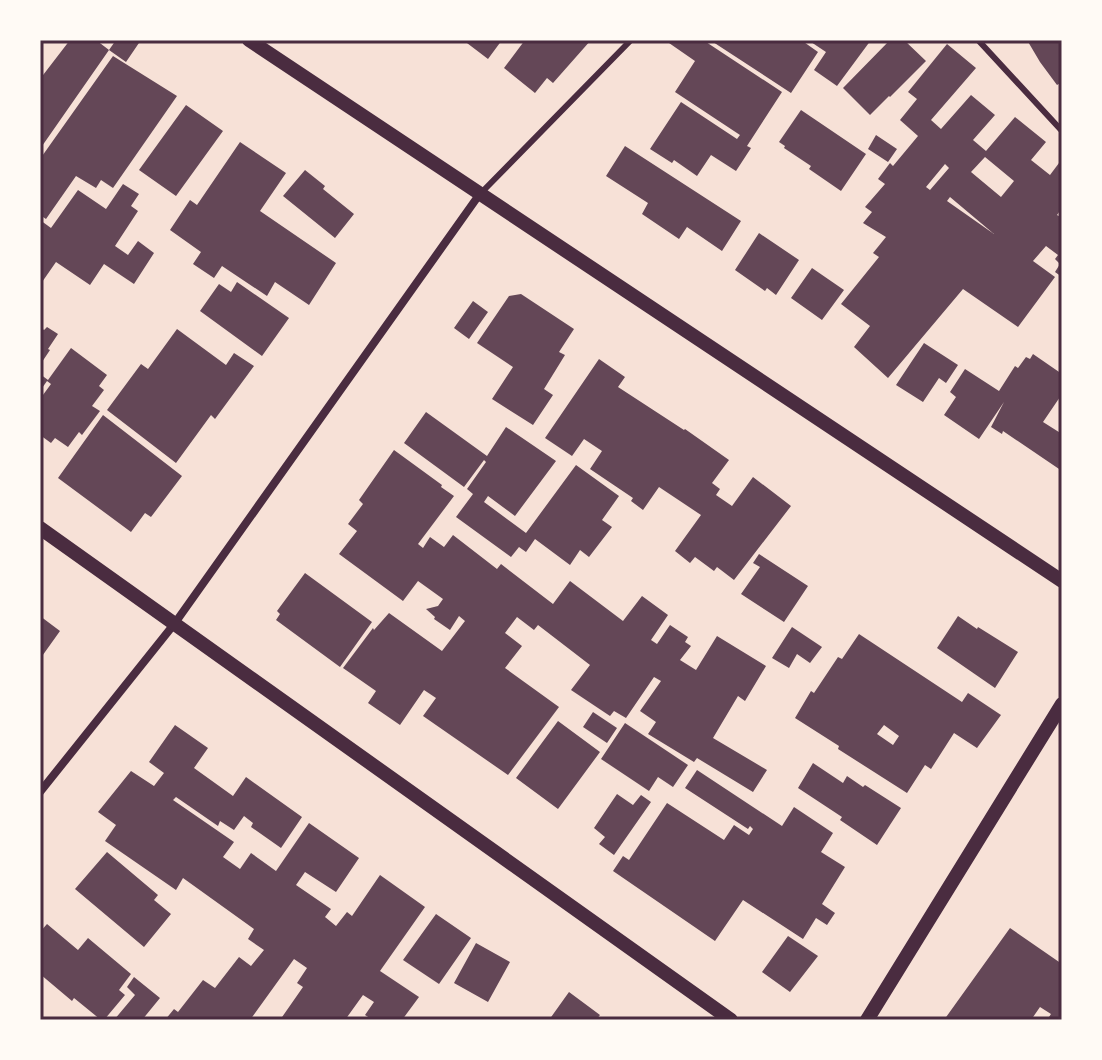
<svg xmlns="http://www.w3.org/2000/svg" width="1102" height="1060" font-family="Lato,sans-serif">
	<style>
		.building { fill: #644757; fill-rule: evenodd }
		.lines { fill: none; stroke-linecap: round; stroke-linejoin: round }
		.service { stroke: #4a2c40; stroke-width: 6 }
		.minor { stroke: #4a2c40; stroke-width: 8 }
		.tertiary { stroke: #4a2c40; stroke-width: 14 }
		.neatline { fill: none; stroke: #4a2c40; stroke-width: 3 }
	</style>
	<rect width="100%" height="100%" fill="#f7e1d7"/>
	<path class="building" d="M70,40H96L109,50L40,149V79Z
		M116,40H141L126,62L109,50Z
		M463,40H502L488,59Z
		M525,40H591L553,83L547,78L535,93L504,68Z
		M671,40H703L782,92L747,146L751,148L736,171L711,155L697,176L674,160L672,163L650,149L681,102L737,139L740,135L675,92L695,61L669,43Z
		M715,40H801L818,52L791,93L713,42Z
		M808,40H871L837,86L814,70L826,52Z
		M890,40H904L926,61L890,97L889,96L870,115L843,88Z
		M1027,40H1062V82L1057,85L1040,62Z
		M947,44L976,68L931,120L941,129L971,95L995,115L973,140L986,151L1015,117L1046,142L1031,160L1050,175L1062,159V208L1057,215L1062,218V277L1055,272L1060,264L1055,259L1058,255L1046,246L1033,261L1055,277L1018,327L963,289L888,378L854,347L870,326L841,304L879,257L873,253L886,237L863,223L872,212L865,207L885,184L878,179L890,163L893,166L918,136L900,120L917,99L908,92ZM985,157L1014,181L1001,197L971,172ZM945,164L949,168L930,190L926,187ZM950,197L994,234L947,201Z
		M113,56L177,96L113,188L101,180L96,188L76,176L46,219L40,215V159Z
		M186,105L223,131L176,196L139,170Z
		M801,110L866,154L841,191L809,169L811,166L784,148L785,146L779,142Z
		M876,135L897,149L888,162L868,149Z
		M240,142L286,173L260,211L336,263L309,305L275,282L267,296L222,266L214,278L193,264L201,252L170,230L190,200L197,205Z
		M625,146L741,221L722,251L687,227L679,239L642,214L648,203L606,176Z
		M305,170L325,186L323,189L354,214L335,238L283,196Z
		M123,184L139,194L131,206L138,211L115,246L128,255L138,241L154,253L134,284L104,264L90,285L56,262L40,285V220L51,228L78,190L106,209Z
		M759,233L799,260L776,295L767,288L765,291L735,270Z
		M812,268L844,290L822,320L791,298Z
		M237,282L289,318L262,356L200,311L219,284L231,292Z
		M521,294L574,329L559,352L565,355L544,389L553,395L533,425L492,399L513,367L477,343L509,296Z
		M473,301L488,312L469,339L454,328Z
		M40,327L44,330L47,327L58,334L48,349L50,350L40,365Z
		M177,329L226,365L234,353L254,366L215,419L211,415L176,463L107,410L141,364L148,369Z
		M924,343L958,365L946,383L939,378L923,402L896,385Z
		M71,348L107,375L99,386L104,390L92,406L100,411L82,435L79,432L68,447L55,438L51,443L40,435V399L51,384L47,381L40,391V374L48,380Z
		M1033,354L1062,374V394L1043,422L1062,434V471L1003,431L1002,434L991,427L1004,402L979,439L944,415L956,397L950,392L965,369L999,391L1015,366L1018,368L1026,357L1030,359Z
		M599,359L625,377L618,387L684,430L685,429L729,460L712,483L720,489L716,495L732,506L753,477L791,506L734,580L717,567L714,571L695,557L690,563L675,551L701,515L659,487L643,510L631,501L633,498L590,469L602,451L584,439L572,456L545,438Z
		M426,412L487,456L506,427L556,461L515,516L488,496L484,502L526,533L576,465L619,496L602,520L612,527L589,557L580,550L570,565L535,539L526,552L519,547L511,557L456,517L473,494L467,489L486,462L484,460L464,487L404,443Z
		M103,415L182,476L151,517L145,513L131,532L58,478Z
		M394,450L442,485L441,487L454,496L418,544L423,548L430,537L444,547L453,535L497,569L501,564L553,604L570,581L623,621L642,596L668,615L651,640L657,644L670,625L688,637L685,642L691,646L680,660L696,670L717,636L766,666L745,701L738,696L713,738L767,770L753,792L697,758L694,762L648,734L656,722L640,711L661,681L654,677L626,718L614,711L610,716L571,690L590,665L538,625L534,630L517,617L505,633L522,646L505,668L559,707L508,775L423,716L436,698L424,690L400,725L368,703L376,691L343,668L373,628L374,630L389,613L442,651L465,621L459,616L450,630L434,619L435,617L426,609L438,606L443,599L418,581L403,601L339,554L357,531L348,524L363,504L359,500Z
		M759,554L808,586L784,622L741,594L760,567L753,563Z
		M305,573L372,622L340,667L276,620L280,614L277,611Z
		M40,616L60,631L40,659Z
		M958,616L977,629L978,627L1018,652L995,688L937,648Z
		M792,627L822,647L810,663L797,654L789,668L772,658Z
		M859,634L962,702L968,693L1001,715L977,748L954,733L931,769L925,765L907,793L838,749L839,746L795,718L811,691L814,693L838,657L842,659ZM884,725L899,736L893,745L877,734Z
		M593,712L617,728L607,743L583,727Z
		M558,721L600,752L558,809L516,778Z
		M625,723L688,765L673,787L658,777L649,791L601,759Z
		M175,725L208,748L194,768L233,796L246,777L302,817L281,848L251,827L253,823L244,816L234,830L220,821L218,826L176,797L173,800L234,842L223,857L240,869L251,853L276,871L309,823L359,858L336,892L305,872L296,885L331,909L325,917L336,926L347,912L352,916L380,875L425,907L380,971L419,997L402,1020H373L365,1015L374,1002L363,995L345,1020H280L303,987L297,983L307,968L294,959L250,1020H165L174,1009L178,1012L203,980L215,988L239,957L251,966L264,950L248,939L254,929L183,878L176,890L105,841L116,825L98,812L131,771L154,786L164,773L149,762Z
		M813,763L843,783L847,776L863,787L865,785L901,808L877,845L840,820L842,817L798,788Z
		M697,770L782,826L794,807L833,833L821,852L845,867L822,904L835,913L827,925L816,918L803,939L743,900L715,941L613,871L623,856L629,860L667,803L724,840L734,825L749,835L753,829L750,826L748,829L685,788Z
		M617,794L633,805L641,795L651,802L614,855L599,844L605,837L594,828Z
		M107,852L158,895L154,900L171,914L144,947L75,889Z
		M436,914L471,938L439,984L403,960Z
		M47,924L78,950L88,938L131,974L119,990L125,995L104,1020H101L74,998L72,1001L40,974V932Z
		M1010,928L1062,964V1020H1047L1051,1014L1040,1007L1031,1020H944Z
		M788,936L818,956L790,992L762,972Z
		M476,943L510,962L488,1002L454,983Z
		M134,977L160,998L142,1020H114L135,995L127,987Z
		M569,992L600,1015L596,1020H549Z"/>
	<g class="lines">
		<path class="service" d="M978,40L1062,131
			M482,192L631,40"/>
		<path class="minor" d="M40,792L175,623L479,195"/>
		<path class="tertiary" d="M249,40L1062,581
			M40,528L731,1020
			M867,1020L1062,704"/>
	</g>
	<rect width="1102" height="1060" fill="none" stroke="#fffaf5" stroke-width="84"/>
	<rect x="42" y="42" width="1018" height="976" class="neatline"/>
</svg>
